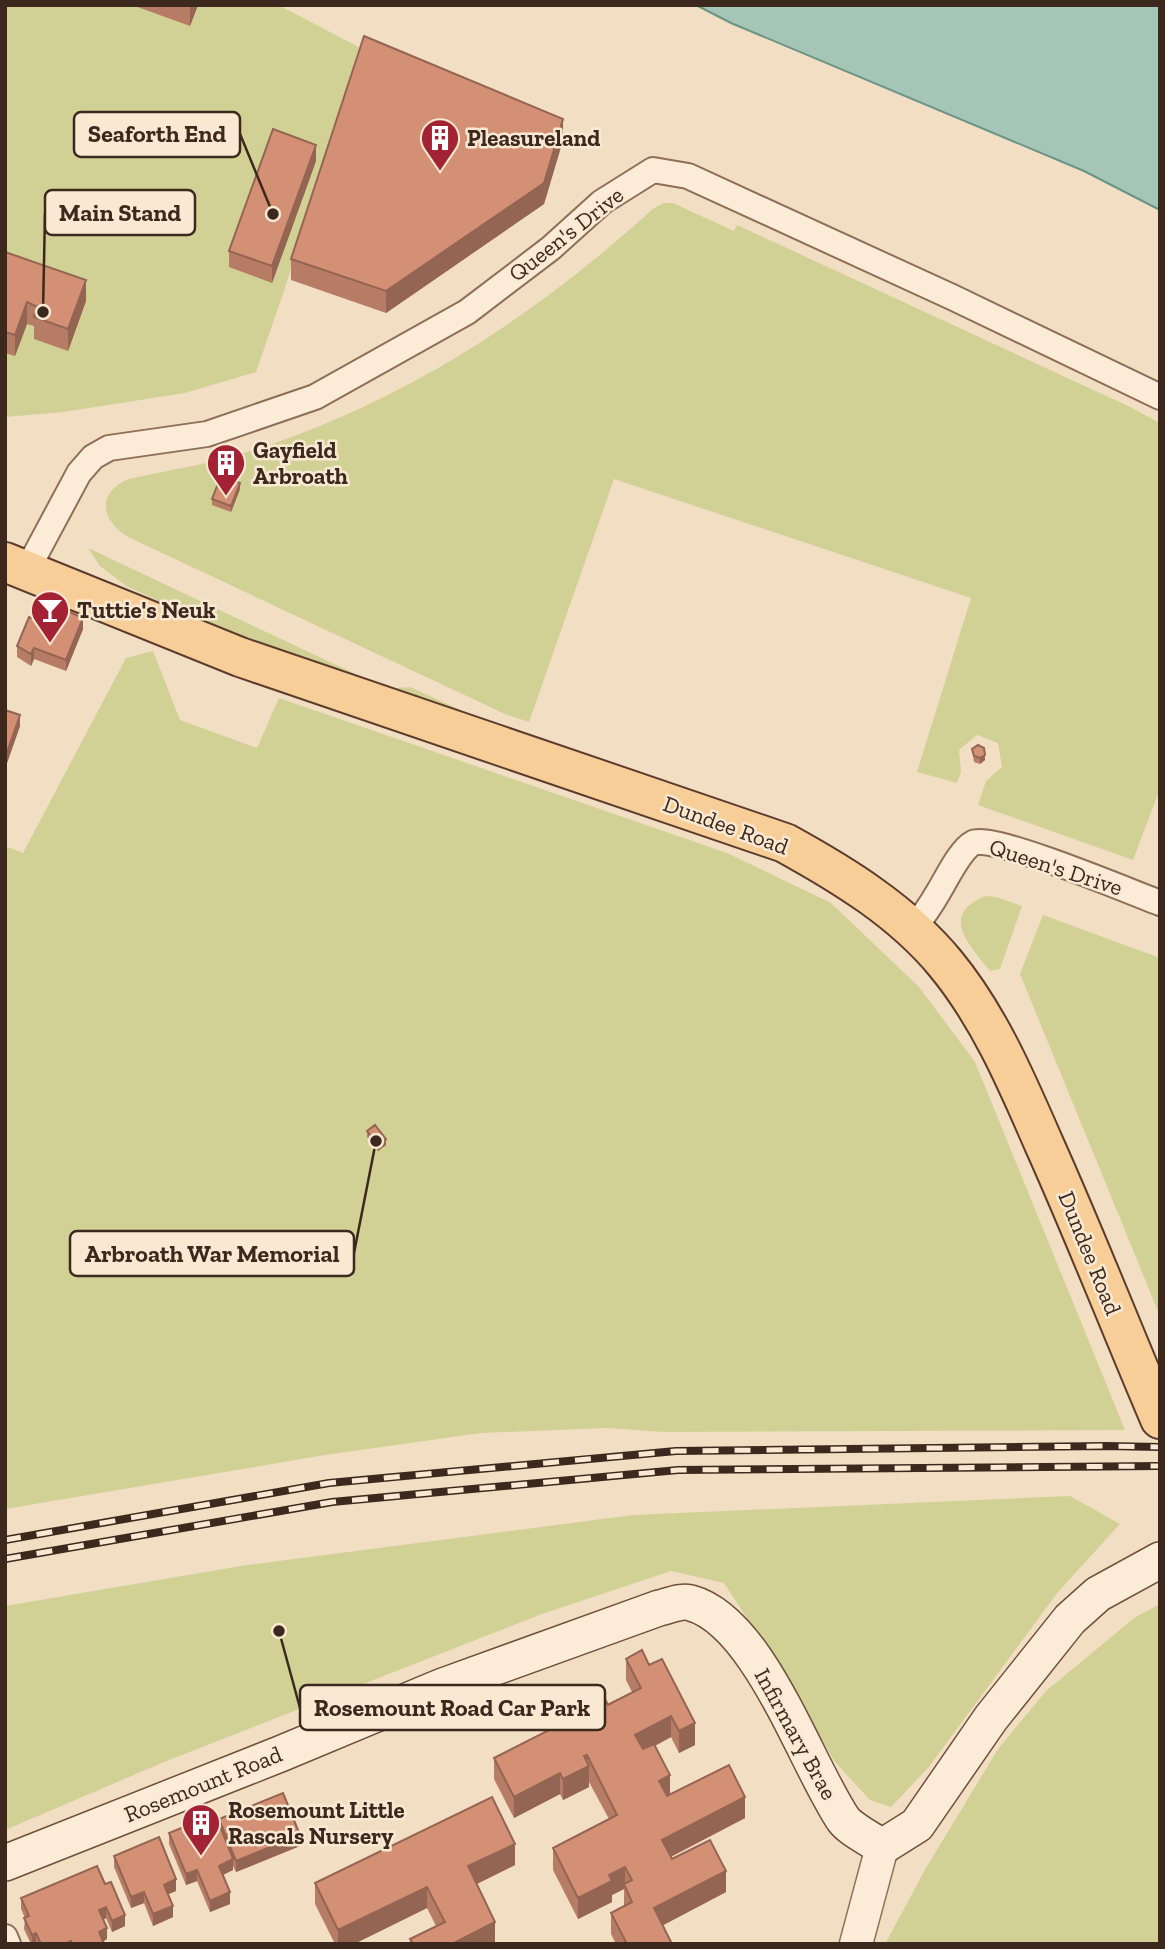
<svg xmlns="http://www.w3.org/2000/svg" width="1165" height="1949" font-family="'Zilla Slab',serif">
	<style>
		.green { fill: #d1d196 }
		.water { fill: #a5c5b7; stroke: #6b9485; stroke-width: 2 }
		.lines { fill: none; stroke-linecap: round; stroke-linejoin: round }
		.minor-casing { stroke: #8e6e58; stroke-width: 28 }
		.tertiary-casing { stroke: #8e6e58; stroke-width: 35 }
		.secondary-casing { stroke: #704f3b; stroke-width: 38 }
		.primary-casing { stroke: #5c3c2c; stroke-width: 42 }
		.minor { stroke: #fcecd7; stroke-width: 24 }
		.tertiary { stroke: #fcecd7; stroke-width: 32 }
		.secondary { stroke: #fcecd7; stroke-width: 35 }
		.primary { stroke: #f8ce98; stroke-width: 38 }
		.rail-casing { stroke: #3d281d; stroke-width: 8 }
		.rail { stroke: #f9e9d3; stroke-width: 5; stroke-dasharray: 16; stroke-linecap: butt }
		.wall { fill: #b67c65 }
		.shaded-wall { fill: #946552 }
		.building { fill: #d49075; stroke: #946552; stroke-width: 2 }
		.labels { text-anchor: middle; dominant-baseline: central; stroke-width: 5; stroke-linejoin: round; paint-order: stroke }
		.poi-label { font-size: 23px; font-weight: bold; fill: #3d281d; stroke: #f9e9d3; text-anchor: start }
		.street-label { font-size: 23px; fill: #3d281d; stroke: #f9e9d3 }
		.leader { fill: none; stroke: #3d281d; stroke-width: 2.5 }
		.callout-dot { fill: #3d281d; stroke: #f9e9d3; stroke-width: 2.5 }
		.callout { fill: #f9e9d3; stroke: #3d281d; stroke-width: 2.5 }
		.callout-label { font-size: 24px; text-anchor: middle; font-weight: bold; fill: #3d281d }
	</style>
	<rect width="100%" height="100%" fill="#f2dec3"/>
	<path class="green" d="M5,5H278L359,47L285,288L256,372L185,393L63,412L5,417Z
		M664,203H673L734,231L737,225L1128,406L1160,423V789L1133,860L978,805L986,781L1002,767L998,743L977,735L959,750L961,772L957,783L917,772L971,598L614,479L529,722L505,714L128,537C101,520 96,494 128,479C171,470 215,463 257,449C409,399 536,315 654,208Z
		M88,548L381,686L396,688L410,687L476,717L363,685L238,637L126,586L100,566Z
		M153,651L180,720L257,748L279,698L727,853L831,903L919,987L975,1062L1125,1430L663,1432L607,1428L481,1433L325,1455L5,1509V846L23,853L126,658Z
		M985,896L996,897L1022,906L1000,969L990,971C969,945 939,915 985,896Z
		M1043,915L1160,958V1316L1020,974Z
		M1070,1496L1120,1524L1058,1592L928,1768L891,1807L870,1800L835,1762L779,1667L724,1583L671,1571L542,1614L164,1762L5,1830V1606L241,1566L633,1515Z
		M1160,1604V1944H885L926,1868L998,1749L1046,1691L1134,1618Z"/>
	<path class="water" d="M696,5H1160V210L1084,171L731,23Z"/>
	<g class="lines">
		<g class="minor-casing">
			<path id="minor" d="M26,572L79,473L93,457L109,448L207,434L315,397L467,312L551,248L602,202L653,170L688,176L952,297L1160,397
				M912,930C922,918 931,905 939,891C947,878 960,850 973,843C991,833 1133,893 1160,903
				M5,1937L8,1944"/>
		</g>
		<g class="tertiary-casing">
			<path id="tertiary" d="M856,1944L882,1847"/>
		</g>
		<g class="secondary-casing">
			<path id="secondary" d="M5,1863L280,1754L443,1686L659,1608C668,1606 682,1600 691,1603C759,1622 805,1762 843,1819C851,1830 871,1839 882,1847L917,1825L991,1718L1070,1619L1098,1594L1160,1560"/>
		</g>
		<g class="primary-casing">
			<path id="primary" d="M5,562L240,657L785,843C843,875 902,911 945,963C989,1016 1017,1082 1044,1144C1085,1235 1121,1328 1160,1419"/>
		</g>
		<use href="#minor" class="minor"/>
		<use href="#tertiary" class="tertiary"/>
		<use href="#secondary" class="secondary"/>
		<use href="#primary" class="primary"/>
		<g class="rail-casing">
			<path id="rail" d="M5,1540L329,1483L676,1451L1106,1446L1160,1447
				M5,1559L332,1502L678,1470L1160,1466"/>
		</g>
		<use href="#rail" class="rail"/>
	</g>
	<path class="wall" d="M132,5H198L190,26Z
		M563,140L544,204L386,313L291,280V259Z
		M316,161L272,283L229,267V251Z
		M5,252L86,301L68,351L34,339V326L27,324L15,356L5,353Z
		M240,489L231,512L212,505V499Z
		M34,619L83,629L66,671L34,659L31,666L17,657V646Z
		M5,710L20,726L7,763L5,762Z
		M972,749L985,760L980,764L974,762Z
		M367,1131L386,1145L378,1151L367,1137Z
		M626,1659L649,1665L695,1745L679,1753L671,1737L655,1746L670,1795L745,1818L671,1857L672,1859L726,1892L663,1925L672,1944H616L611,1934V1913L624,1906V1889L612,1895V1902L578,1919L553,1870V1848L609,1819L589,1782V1787L563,1800L560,1794L514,1818L494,1779V1758L632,1692L626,1680Z
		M219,1819L300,1846L236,1872L233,1866V1870L222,1875L230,1904L210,1912L197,1881L186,1885L169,1844V1833L219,1824Z
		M114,1856L176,1891L168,1894L173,1917L153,1926L144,1903L131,1908L114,1867Z
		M515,1865L477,1884L495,1944H410V1939L436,1926L427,1908L354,1944H335L315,1904V1883Z
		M97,1866L125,1926L112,1932L106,1918L103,1920L107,1939L103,1942L104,1944H31L24,1929L25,1918L21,1909V1898Z"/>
	<path class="shaded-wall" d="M190,5H198L190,26Z
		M563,119V140L544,204L386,313V291Z
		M316,145V161L272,283V266Z
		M86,280V301L68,351V329Z
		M27,302V324L15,356V335Z
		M240,483V489L231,512V506Z
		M83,618V629L66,671V660Z
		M34,648V659L31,666V654Z
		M20,715V726L7,763V752Z
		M985,755V760L980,764V758Z
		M386,1139V1145L378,1151V1146Z
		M671,1716V1737L635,1756V1735Z
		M695,1723V1745L679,1753V1731Z
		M587,1755V1767L589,1766V1787L563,1800V1779Z
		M560,1773V1794L514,1818V1797Z
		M670,1775V1797L659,1802V1781Z
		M745,1797V1818L662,1861V1840Z
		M300,1835V1846L236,1872V1861Z
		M515,1844V1865L468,1888V1866Z
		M233,1859V1870L219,1877V1866Z
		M625,1867V1887L624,1884V1889L612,1895V1902L578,1919V1898L609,1875Z
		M197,1870V1881L186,1885V1874Z
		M726,1871V1892L654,1930V1908Z
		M176,1879V1891L164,1896V1885Z
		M427,1887V1908L354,1944H338V1930Z
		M144,1892V1903L131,1908V1897Z
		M230,1892V1904L210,1912V1901Z
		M173,1906V1917L153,1926V1914Z
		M106,1907V1918L99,1922V1910Z
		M125,1915V1926L112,1932V1921Z
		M495,1922V1944H452Z
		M107,1928V1939L99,1943V1932Z
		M36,1933V1944H32V1935Z"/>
	<path class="building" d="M364,36L563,119L544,183L386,291L291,259Z
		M273,129L316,145L272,266L229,251Z
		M5,252L86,280L68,329L34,317L38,307L27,302L15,335L5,332Z
		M221,476L240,483L231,506L212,499Z
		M43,600L83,618L66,660L34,648L31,654L17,646L29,617L34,619Z
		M5,710L20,715L7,752L5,751Z
		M978,745L984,748L985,755L980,758L974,756L972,749Z
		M375,1125L386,1139L378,1146L367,1131Z
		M642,1650L649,1665L662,1659L695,1723L679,1731L671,1716L635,1735L643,1749L654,1744L670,1775L659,1781L667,1796L729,1765L745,1797L662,1840L672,1859L710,1840L726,1871L654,1908L672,1944H627L611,1913L632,1902L624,1884L632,1880L625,1867L609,1875L612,1881L578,1898L553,1848L617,1815L587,1755L584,1756L589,1766L563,1779L560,1773L514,1797L494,1758L606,1701L608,1705L641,1688L626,1659Z
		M283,1793L300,1835L236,1861L219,1819Z
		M492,1797L515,1844L468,1866L495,1922L452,1944H413L410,1939L445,1922L427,1887L338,1930L315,1883Z
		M215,1814L233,1859L219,1866L230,1892L210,1901L197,1870L186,1874L169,1833Z
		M159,1837L176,1879L164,1885L173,1906L153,1914L144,1892L131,1897L114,1856Z
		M97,1866L105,1884L111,1882L125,1915L112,1921L106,1907L99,1910L107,1928L99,1932L104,1944H72L71,1941L65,1944H41L36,1933L32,1935L24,1918L29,1916L21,1898Z"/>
	<defs>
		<g id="building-pin" transform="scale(2.0125)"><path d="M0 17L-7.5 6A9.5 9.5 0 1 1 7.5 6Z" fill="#a32234" stroke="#f9e9d3"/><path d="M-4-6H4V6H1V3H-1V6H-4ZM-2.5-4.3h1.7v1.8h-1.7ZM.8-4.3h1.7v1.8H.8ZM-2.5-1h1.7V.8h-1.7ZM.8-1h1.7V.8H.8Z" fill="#fff"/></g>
		<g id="bar-pin" transform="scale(2.0125)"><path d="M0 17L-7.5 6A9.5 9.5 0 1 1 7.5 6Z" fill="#a32234" stroke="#f9e9d3"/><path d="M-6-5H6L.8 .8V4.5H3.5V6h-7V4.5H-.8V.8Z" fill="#fff"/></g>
	</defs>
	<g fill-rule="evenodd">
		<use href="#building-pin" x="440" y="138"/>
		<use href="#building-pin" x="226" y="463"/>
		<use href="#bar-pin" x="50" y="610"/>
		<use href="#building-pin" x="201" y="1823"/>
	</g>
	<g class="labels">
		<g class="poi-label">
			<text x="467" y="138">Pleasureland</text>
			<text x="253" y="450">Gayfield<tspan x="253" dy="26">Arbroath</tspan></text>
			<text x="77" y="610">Tuttie's Neuk</text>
			<text x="228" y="1810">Rosemount Little<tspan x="228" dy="26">Rascals Nursery</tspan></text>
		</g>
		<g class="street-label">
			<text transform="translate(566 234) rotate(-38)">Queen's Drive</text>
			<text transform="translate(726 825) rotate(20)">Dundee Road</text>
			<text transform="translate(1056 867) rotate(18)">Queen's Drive</text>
			<text transform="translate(1090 1253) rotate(68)">Dundee Road</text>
			<text transform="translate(796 1734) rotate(61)">Infirmary Brae</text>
			<text transform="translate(203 1784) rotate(-22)">Rosemount Road</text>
		</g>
	</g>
	<path class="leader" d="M273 214L240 134M43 312L45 213M376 1141L354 1253M279 1631L300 1708"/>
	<g class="callout-dot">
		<circle cx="273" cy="214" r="7"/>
		<circle cx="43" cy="312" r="7"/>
		<circle cx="376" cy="1141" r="7"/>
		<circle cx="279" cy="1631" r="7"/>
	</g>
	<g class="callout">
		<rect x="74" y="112" width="166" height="45" rx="7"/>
		<rect x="45" y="190" width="150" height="45" rx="7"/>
		<rect x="70" y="1231" width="284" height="45" rx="7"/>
		<rect x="300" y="1685" width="305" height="45" rx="7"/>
	</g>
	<g class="callout-label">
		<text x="157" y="142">Seaforth End</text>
		<text x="120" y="221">Main Stand</text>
		<text x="212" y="1262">Arbroath War Memorial</text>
		<text x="452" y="1716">Rosemount Road Car Park</text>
	</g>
	<rect width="1165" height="1949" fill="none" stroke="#3d281d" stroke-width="14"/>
</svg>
